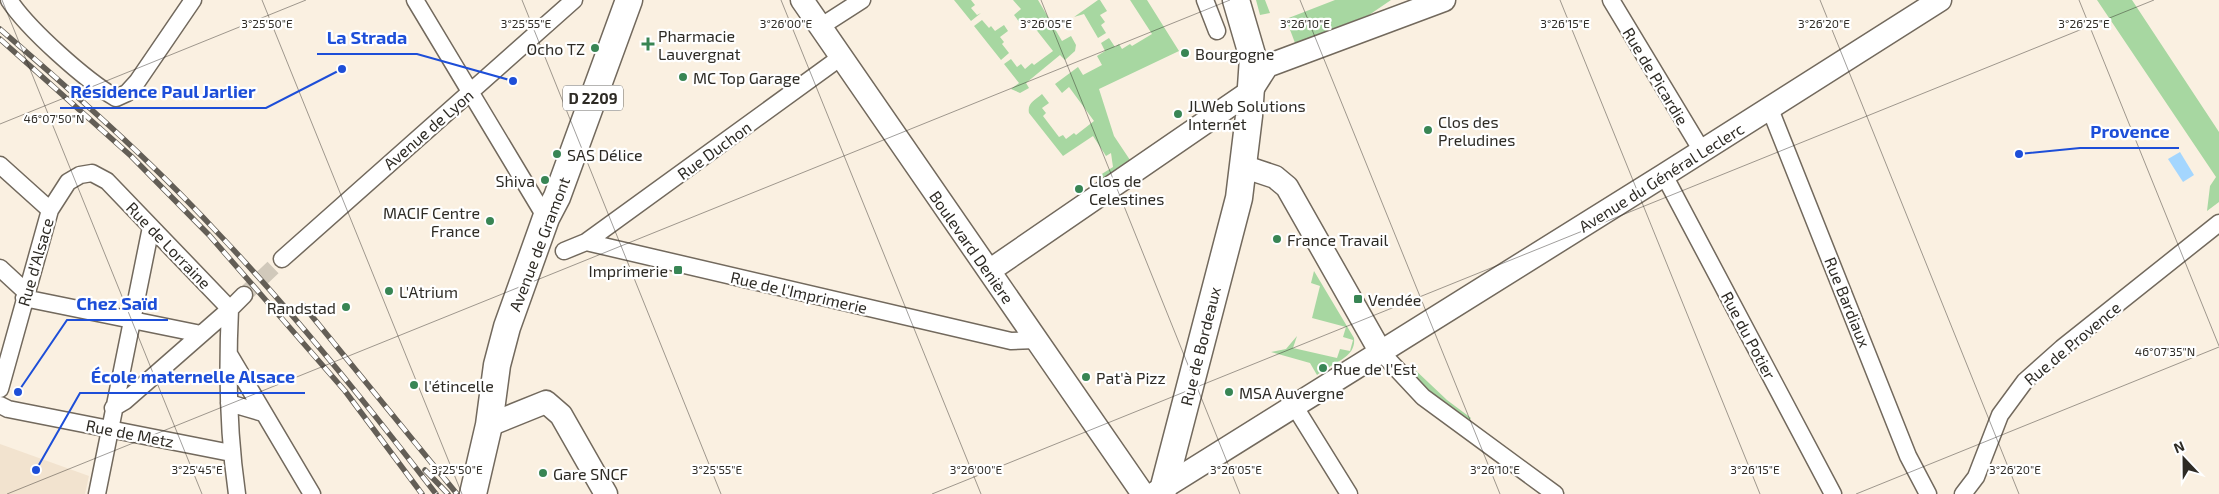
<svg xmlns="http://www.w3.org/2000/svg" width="2219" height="494" font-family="'Exo 2',sans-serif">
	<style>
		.built { fill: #f2e3cf }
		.green { fill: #a7d7a1 }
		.water { fill: #a4d6fe }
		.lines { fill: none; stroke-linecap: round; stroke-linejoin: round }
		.street-tunnel { stroke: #d1c9bb; stroke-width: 16; stroke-dasharray: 16 8; stroke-linecap: butt }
		.street-casing { stroke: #72695d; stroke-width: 19 }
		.secondary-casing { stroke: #72695d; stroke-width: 25 }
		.primary-casing { stroke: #72695d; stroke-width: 29 }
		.street { stroke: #fff; stroke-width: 16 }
		.secondary { stroke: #fff; stroke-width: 22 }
		.primary { stroke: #fff; stroke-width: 26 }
		.rail-casing { stroke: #635e56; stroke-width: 5.5 }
		.rail { stroke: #fff; stroke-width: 4; stroke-dasharray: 11; stroke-linecap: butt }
		.ticks { fill: none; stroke: #2e2b25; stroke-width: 1; stroke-opacity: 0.45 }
		.poi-dot { fill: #388554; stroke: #fff; stroke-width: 2 }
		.labels { text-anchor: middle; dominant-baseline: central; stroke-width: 4.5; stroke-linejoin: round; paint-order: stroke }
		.shield { fill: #fff; stroke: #6d6b66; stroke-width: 1 }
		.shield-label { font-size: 15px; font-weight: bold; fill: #2e2b25 }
		.poi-label { font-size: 16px; fill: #2e2b25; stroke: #fff; text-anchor: start }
		.street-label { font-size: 16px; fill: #2e2b25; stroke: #fff }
		.ticks-label { font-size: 12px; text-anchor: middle; fill: #2e2b25; stroke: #fff; stroke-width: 4.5; stroke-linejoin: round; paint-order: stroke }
		.leader { fill: none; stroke: #1d4ed8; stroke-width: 2 }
		.callout-dot { fill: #1d4ed8; stroke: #fff; stroke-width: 2 }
		.callout-label { font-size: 18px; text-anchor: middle; font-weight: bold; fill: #1d4ed8; stroke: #fff; stroke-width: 4.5; stroke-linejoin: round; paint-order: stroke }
	</style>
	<rect width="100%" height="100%" fill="#faf0e1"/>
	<path class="built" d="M0,444L89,476L85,494H0Z"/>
	<path class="green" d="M954,0H971L975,5L971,8L977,15L981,13L971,21Z
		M1013,0H1038L1062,41L1071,36L1076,45L1075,51L1065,60L1060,55L1026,83L1029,88L1020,93L1011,89L1019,83L1004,64L1011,59L1017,67L1021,64L1025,69L1032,63L1034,65L1053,51L1027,18L1020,23L1014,15L1021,9Z
		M1098,0H1100L1107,11L1100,15L1105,22L1101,25L1106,33L1098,38L1084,14L1074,17Z
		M1130,0H1147L1179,51L1099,89L1114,136L1130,160L1100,181L1097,177L1113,167L1111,153L1106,156L1093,136L1063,156L1029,113C1027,103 1035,100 1042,94L1049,103L1042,108L1046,113L1043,116L1059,137L1063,135L1066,139L1074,133L1076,135L1094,121L1069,87L1062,93L1055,84L1078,67L1083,75L1102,65L1097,56L1105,51L1101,43L1109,38L1115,47L1119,44L1122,49L1130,44L1132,46L1152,34Z
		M1256,0H1265L1270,13L1260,15Z
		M1335,0H1391L1369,15L1295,43L1286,19Z
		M2097,0H2132L2219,132V202L2207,211L2210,186L2216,177Z
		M982,20L989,28L991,26L995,31L1004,25L1008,31L1000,37L1004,42L1002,44L1009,53L1001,60L974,26Z
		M1314,271L1354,338C1356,355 1340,360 1328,368L1326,364L1319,368L1321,372L1317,375L1310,363L1271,352L1286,349L1297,336L1293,348L1337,358L1340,349L1350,351L1353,340L1343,337L1346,327L1312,318L1320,286L1311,283Z
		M1411,366L1447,400L1471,418L1467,423L1428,392L1407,370Z"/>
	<path class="water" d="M2180,152L2194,175L2183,182L2168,159Z"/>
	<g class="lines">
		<path class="street-tunnel" d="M244,295L282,259"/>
		<g class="street-casing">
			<path id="street" d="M9,0C28,29 85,80 116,98L127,93L137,82L193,0
				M415,0L546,218
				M1205,0L1217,31
				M1611,0L1702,151
				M820,27L862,0
				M1770,109L1908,456L1928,494
				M0,165L50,210
				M1664,175L1833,494
				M586,242L841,57
				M564,251L586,242L1011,341L1036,340
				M282,259L574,0
				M0,268L26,292
				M24,298L201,334
				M1380,351L1423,397L1555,494
				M229,354L312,494
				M0,389L50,210L68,182L80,175L92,173L107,181L230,309L125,401L113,408
				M229,403L263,413
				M0,405L8,409L231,453
				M1295,407L1349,494
				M97,494L151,227
				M237,494C228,432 227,371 230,309L244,295
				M1963,494L1976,477L2000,415L2025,381L2062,348L2219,223"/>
		</g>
		<g class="secondary-casing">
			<path id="secondary" d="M802,0L1143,494
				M1267,66L1444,0
				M1242,166L1275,177L1287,187L1380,351
				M989,271L1251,91L1267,66
				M489,425L546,402L561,415L606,494
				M1155,493L1664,175L1940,0"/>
		</g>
		<g class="primary-casing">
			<path id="primary" d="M473,494L489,425L497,365L507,327L546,218L557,197L629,0
				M1162,494L1239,198L1249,116L1253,58L1236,0"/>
		</g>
		<use href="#street" class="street"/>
		<use href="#secondary" class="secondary"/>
		<use href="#primary" class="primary"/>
		<g class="rail-casing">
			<path id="rail" d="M0,29C74,93 148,158 215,230C294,313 366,403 436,494
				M0,39L131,156L209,235L345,391L422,494
				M302,304L457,494
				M425,470L448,494"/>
		</g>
		<use href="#rail" class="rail"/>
	</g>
	<path class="ticks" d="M2,0L202,494M262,0L462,494M522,0L721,494M781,0L981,494M1041,0L1240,494M1300,0L1500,494M1560,0L1760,494M1820,0L2019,494M2079,0L2219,346M0,124L306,0M7,494L1230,0M932,494L2154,0M1856,494L2219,347"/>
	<g class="poi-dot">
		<path d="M645.5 36.5h5v5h5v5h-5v5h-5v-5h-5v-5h5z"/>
		<circle cx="595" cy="48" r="5"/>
		<circle cx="1185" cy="53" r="5"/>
		<circle cx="683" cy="77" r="5"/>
		<circle cx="1178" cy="114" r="5"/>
		<circle cx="1428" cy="130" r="5"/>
		<circle cx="557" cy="154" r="5"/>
		<circle cx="545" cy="180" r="5"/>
		<circle cx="1079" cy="189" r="5"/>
		<circle cx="490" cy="221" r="5"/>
		<circle cx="1277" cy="239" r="5"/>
		<rect x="673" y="265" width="10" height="10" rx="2.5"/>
		<circle cx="389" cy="291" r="5"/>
		<rect x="1353" y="294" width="10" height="10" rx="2.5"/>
		<circle cx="346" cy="307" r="5"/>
		<circle cx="1323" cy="368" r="5"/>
		<circle cx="1086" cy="377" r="5"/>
		<circle cx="414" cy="385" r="5"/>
		<circle cx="1229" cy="392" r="5"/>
		<circle cx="543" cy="473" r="5"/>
	</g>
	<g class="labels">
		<rect class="shield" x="563" y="85.5" width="60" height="25" rx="4"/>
		<g class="shield-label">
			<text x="593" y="98">D 2209</text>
		</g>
		<g class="poi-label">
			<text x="658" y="35">Pharmacie<tspan x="658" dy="18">Lauvergnat</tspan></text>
			<text x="585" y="48" text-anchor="end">Ocho TZ</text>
			<text x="1195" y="53">Bourgogne</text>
			<text x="693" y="77">MC Top Garage</text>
			<text x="1188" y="105">JLWeb Solutions<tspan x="1188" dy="18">Internet</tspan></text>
			<text x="1438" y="121">Clos des<tspan x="1438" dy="18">Preludines</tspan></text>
			<text x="567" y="154">SAS Délice</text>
			<text x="535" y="180" text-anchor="end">Shiva</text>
			<text x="1089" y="180">Clos de<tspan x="1089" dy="18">Celestines</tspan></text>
			<text x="480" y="212" text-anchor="end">MACIF Centre<tspan x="480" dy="18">France</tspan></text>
			<text x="1287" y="239">France Travail</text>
			<text x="668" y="270" text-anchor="end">Imprimerie</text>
			<text x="399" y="291">L'Atrium</text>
			<text x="1368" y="299">Vendée</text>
			<text x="336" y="307" text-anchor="end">Randstad</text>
			<text x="1333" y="368">Rue de l'Est</text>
			<text x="1096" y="377">Pat'à Pizz</text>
			<text x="424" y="385">l'étincelle</text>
			<text x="1239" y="392">MSA Auvergne</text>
			<text x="553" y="473">Gare SNCF</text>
		</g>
		<g class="street-label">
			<text transform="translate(1656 76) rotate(59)">Rue de Picardie</text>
			<text transform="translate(428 129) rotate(-41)">Avenue de Lyon</text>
			<text transform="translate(714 150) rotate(-36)">Rue Duchon</text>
			<text transform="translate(1661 177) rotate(-32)">Avenue du Général Leclerc</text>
			<text transform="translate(539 244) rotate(-69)">Avenue de Gramont</text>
			<text transform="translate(169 245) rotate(46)">Rue de Lorraine</text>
			<text transform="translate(972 247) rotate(55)">Boulevard Denière</text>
			<text transform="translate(35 262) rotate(-74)">Rue d'Alsace</text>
			<text transform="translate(799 292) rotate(13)">Rue de l'Imprimerie</text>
			<text transform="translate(1848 302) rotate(68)">Rue Bardiaux</text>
			<text transform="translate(1749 335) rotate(62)">Rue du Potier</text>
			<text transform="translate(2072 343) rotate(-40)">Rue de Provence</text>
			<text transform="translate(1200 346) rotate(-76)">Rue de Bordeaux</text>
			<text transform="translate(130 433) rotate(11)">Rue de Metz</text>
		</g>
	</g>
	<g class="ticks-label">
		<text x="1305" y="28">3°26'10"E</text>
		<text x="1565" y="28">3°26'15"E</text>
		<text x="1824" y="28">3°26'20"E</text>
		<text x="2084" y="28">3°26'25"E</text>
		<text x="267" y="28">3°25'50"E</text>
		<text x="526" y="28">3°25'55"E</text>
		<text x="786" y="28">3°26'00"E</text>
		<text x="1046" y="28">3°26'05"E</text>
		<text x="54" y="123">46°07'50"N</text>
		<text x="2165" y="356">46°07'35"N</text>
		<text x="197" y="474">3°25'45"E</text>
		<text x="457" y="474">3°25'50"E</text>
		<text x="717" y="474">3°25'55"E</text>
		<text x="976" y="474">3°26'00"E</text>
		<text x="1236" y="474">3°26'05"E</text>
		<text x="1495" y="474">3°26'10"E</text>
		<text x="1755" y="474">3°26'15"E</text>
		<text x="2015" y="474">3°26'20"E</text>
	</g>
	<path class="leader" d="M513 81L417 54H317M342 69L266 108H60M2019 154L2080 148H2179M18 392L67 320H168M36 470L80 393H305"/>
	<g class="callout-dot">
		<circle cx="513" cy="81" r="5"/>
		<circle cx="342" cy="69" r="5"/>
		<circle cx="2019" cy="154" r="5"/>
		<circle cx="18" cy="392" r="5"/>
		<circle cx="36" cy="470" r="5"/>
	</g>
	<g class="callout-label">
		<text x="367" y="44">La Strada</text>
		<text x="163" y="98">Résidence Paul Jarlier</text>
		<text x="2130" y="138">Provence</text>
		<text x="117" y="310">Chez Saïd</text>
		<text x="193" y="383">École maternelle Alsace</text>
	</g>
	<g transform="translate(2184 459) rotate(338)" stroke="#ffffff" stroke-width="4" paint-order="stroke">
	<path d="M0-4L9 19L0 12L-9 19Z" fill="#2e2b25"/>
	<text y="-8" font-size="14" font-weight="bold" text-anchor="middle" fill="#2e2b25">N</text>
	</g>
</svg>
